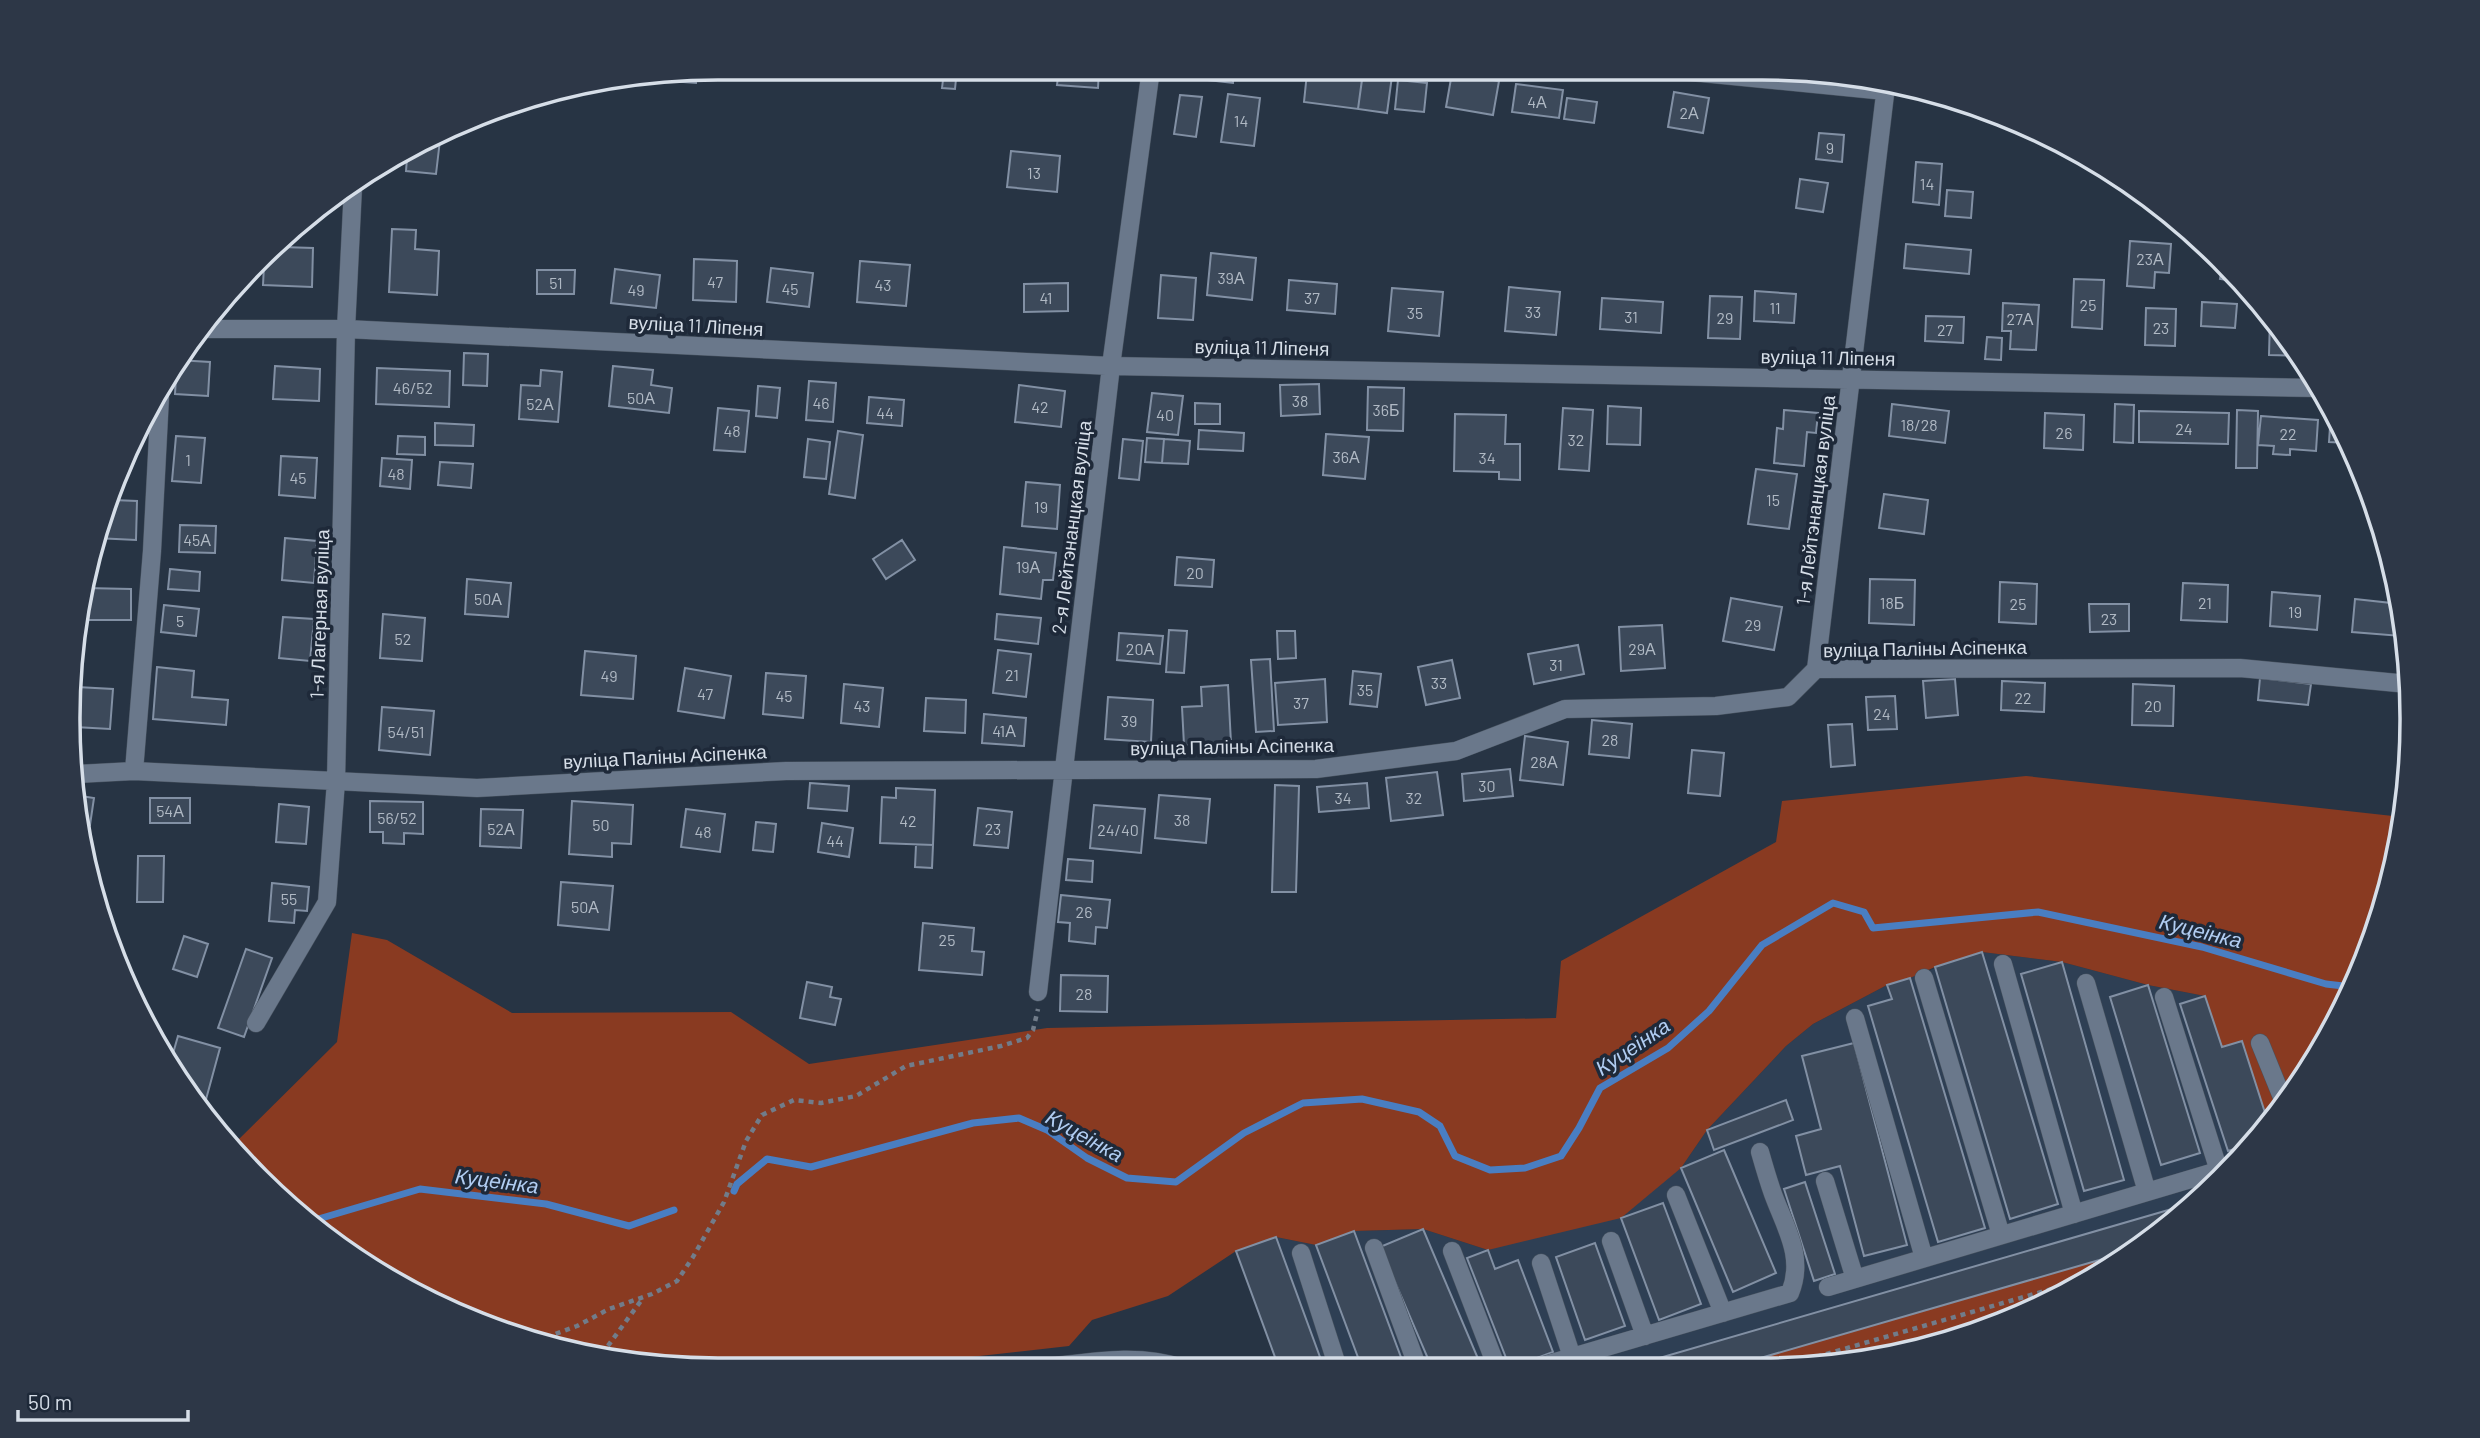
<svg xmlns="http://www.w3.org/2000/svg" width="2480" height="1438" font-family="Barlow,sans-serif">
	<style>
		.built { fill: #2e3f54 }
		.green { fill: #893a21 }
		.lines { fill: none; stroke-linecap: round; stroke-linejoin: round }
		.stream { stroke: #497ec2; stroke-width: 7 }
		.building { fill: #3c495a; stroke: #8290a4; stroke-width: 2 }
		.minor-casing { stroke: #47525f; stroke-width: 19 }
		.path { stroke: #717c8a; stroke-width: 4.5; stroke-dasharray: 5 5; stroke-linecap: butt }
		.minor { stroke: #6a788b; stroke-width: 18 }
		.labels { text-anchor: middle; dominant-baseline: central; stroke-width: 7; stroke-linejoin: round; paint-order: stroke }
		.number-label { font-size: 16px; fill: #b0b9c4 }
		.street-label { font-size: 19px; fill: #d6dee8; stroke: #1e2939 }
		.water-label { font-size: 21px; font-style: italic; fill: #b1cdf2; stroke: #1e2939 }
		.rim { fill: none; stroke: #d6dee8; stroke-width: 3.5 }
	</style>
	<rect width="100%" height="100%" fill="#273444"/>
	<path class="built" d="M1982,952L2062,962L2148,985L2205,996L2222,1047L2242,1041L2268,1122L2221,1179L2127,1252L1726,1368H1279L1237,1251L1276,1237L1316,1245L1354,1231L1423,1229L1488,1250L1681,1168L1707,1130L1786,1046L1813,1024L1887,985Z"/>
	<path class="green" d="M2026,776L2402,817L2399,846L2362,968L2302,1080L2268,1122L2242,1041L2222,1047L2205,996L2148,985L2062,962L1982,952L1935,967L1910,978L1887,985L1813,1024L1786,1046L1707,1130L1681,1168L1621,1218L1488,1250L1423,1229L1354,1231L1316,1245L1276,1237L1236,1251L1168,1296L1092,1320L1069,1346L871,1368H676L509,1335L358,1260L234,1144L337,1042L352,933L387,940L512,1013L731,1012L809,1064L1047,1028L1556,1018L1561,961L1776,842L1782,801Z
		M2127,1252L2087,1282L1970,1335L1804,1368H1726Z"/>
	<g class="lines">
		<path class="stream" d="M734,1191L737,1184L767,1159L811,1167L973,1123L1019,1118L1047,1130L1087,1158L1127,1178L1176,1182L1244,1133L1303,1103L1362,1099L1419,1112L1440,1126L1455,1156L1490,1170L1525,1168L1561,1156L1579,1128L1600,1088L1668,1048L1709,1011L1762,945L1833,903L1864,912L1873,928L2038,912L2202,947L2326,984L2352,987
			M315,1220L420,1189L546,1204L629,1226L674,1210"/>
	</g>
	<path class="building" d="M915,69H957L955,89L942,88L943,80L914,78Z
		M1059,69H1099L1098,88L1057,85Z
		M1190,69H1234L1233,83L1188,78Z
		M1250,69H1267L1265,80L1249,78Z
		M697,72L696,83L656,80V79Z
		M1363,72L1392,76L1387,113L1358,109Z
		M1307,73L1362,80L1358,109L1304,102Z
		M1452,73L1499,81L1493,115L1446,107Z
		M1398,80L1427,83L1424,112L1395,109Z
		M1516,84L1563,90L1559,118L1512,112Z
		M1674,92L1709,98L1703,133L1668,127Z
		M1228,94L1260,98L1254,146L1221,142Z
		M1180,95L1202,97L1196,137L1174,134Z
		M1567,98L1597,102L1594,123L1564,119Z
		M1819,133L1844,135L1842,162L1816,159Z
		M440,140L436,174L406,171L407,158Z
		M1011,151L1060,156L1057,192L1007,187Z
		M1916,162L1942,164L1939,205L1913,202Z
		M1800,179L1828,183L1823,212L1796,208Z
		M1947,190L1973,192L1971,218L1945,216Z
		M392,229L416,230L415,249L439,251L437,295L389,292Z
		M2130,241L2171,244L2169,273L2155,272L2154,288L2127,286Z
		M1906,244L1971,250L1969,274L1904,268Z
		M282,247L313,248L312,287L263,285L264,266Z
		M1211,253L1256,258L1252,300L1207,295Z
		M694,259L737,261L736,302L693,300Z
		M860,261L910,265L906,306L857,302Z
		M2223,262L2240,282L2220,279Z
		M771,268L813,273L809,307L767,302Z
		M615,269L660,275L656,308L611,303Z
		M537,270H575L574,294H537Z
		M1161,275L1196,278L1193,320L1158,318Z
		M2074,279L2104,280L2102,329L2072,327Z
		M1289,280L1337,284L1335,314L1287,310Z
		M1068,283V311L1024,312V284Z
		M1509,287L1560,292L1556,335L1505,331Z
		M1392,288L1443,292L1439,336L1388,331Z
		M1755,291L1796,294L1794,323L1754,321Z
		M1710,296L1742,297L1740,339L1708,338Z
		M1602,298L1663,302L1661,333L1600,329Z
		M2202,302L2237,304L2235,328L2201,326Z
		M2003,303L2039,305L2036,350L2010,349L2011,331H2002Z
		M2146,308L2176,309L2175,346L2145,345Z
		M1926,316L1964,317L1963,343L1925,341Z
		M2270,318L2301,356L2269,355Z
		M1987,337L2002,338L2001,360L1985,359Z
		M464,353L488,354L487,386L463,385Z
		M177,360L210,362L208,396L175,394Z
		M275,366L320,369L319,401L273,399Z
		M613,366L653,370L651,385L672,388L669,413L609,406Z
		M377,368L450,371L449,407L376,404Z
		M541,370L562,372L558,422L519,419L521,385L540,386Z
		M809,381L836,383L833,422L806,420Z
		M1319,384L1320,414L1281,416L1280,385Z
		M1019,385L1065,391L1061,427L1015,422Z
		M758,386L780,388L777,418L756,416Z
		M1368,387L1404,388L1403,431L1367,430Z
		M1152,393L1183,396L1178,435L1147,432Z
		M869,397L904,400L902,426L867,423Z
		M1195,403L1220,404V424H1195Z
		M1892,404L1949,411L1945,443L1889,436Z
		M2115,404L2134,405L2133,443L2114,442Z
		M1608,406L1641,408L1640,445L1607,444Z
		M718,408L749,411L745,452L714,450Z
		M1563,408L1593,410L1589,471L1559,469Z
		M1784,410L1818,413L1816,433L1807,432L1804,466L1774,463L1777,428L1783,429Z
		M2237,410L2258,411L2257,468H2236Z
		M2139,411L2229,413L2228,444L2139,442Z
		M2331,412L2348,443L2329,442Z
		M2045,413L2084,415L2083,450L2044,448Z
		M1455,414L1506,415L1505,444H1520V480L1499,479V472L1454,471Z
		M2261,416L2318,420L2316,451L2290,449V455L2273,454L2274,446L2258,445Z
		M435,423L474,425L473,446L435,445Z
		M1199,430L1244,433L1243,451L1198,449Z
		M838,431L863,435L855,498L829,494Z
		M1326,434L1369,437L1365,479L1323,475Z
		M176,436L205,438L201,483L172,481Z
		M398,436L425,437V455L397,454Z
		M1147,438L1164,439L1162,463L1145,462Z
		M808,439L830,442L826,479L804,477Z
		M1123,439L1143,441L1139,480L1119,478Z
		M1164,439L1190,441L1188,464L1162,463Z
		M281,456L317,458L315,498L279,495Z
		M2355,457L2362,470L2365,478L2353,477Z
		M382,458L412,460L410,489L380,486Z
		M440,462L473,464L471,488L438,485Z
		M1756,469L1797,474L1789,529L1748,524Z
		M1026,482L1060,485L1057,529L1022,526Z
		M1884,494L1928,500L1924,534L1879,528Z
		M113,500L137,501L136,540L96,538Z
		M180,525L216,526L215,553L179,552Z
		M285,538L317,541L314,583L282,580Z
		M902,540L915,560L886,579L873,559Z
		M1004,547L1056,553L1053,580H1043L1041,599L1000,594Z
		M1177,557L1214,560L1212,587L1175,585Z
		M170,569L200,572L199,591L168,589Z
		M467,579L511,583L508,617L465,614Z
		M1870,579L1915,580L1914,625L1869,623Z
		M2000,582L2037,584L2036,624L1999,622Z
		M2183,583L2228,585L2227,622L2181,620Z
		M86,588L131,589V620H81Z
		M2272,592L2320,596L2317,630L2270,626Z
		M1731,598L1782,607L1774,650L1723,641Z
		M2355,599L2400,604L2401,636L2352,632Z
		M2089,604H2129V631L2090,632Z
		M164,605L199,609L196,636L161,632Z
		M383,614L425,618L422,661L380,658Z
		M997,614L1041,618L1038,644L995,639Z
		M283,617L314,619L310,661L279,658Z
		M1662,625L1665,668L1621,671L1619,627Z
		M1169,630L1187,631L1184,673L1166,672Z
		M1277,631H1295L1296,658L1278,659Z
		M1119,633L1163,636L1160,664L1117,660Z
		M1578,645L1584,674L1534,684L1528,654Z
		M998,650L1031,654L1026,697L993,693Z
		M585,651L636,656L633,699L581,695Z
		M1270,659L1274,731L1256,732L1251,660Z
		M1452,660L1460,698L1426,705L1418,667Z
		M157,667L194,671L192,697L228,700L226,725L153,719Z
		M685,668L731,676L724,718L678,711Z
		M1353,671L1381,674L1377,707L1350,704Z
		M766,673L806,676L803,718L763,714Z
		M2260,678L2311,684L2308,705L2258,700Z
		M1325,679L1327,722L1278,725L1275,683Z
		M1955,679L1958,715L1926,718L1923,681Z
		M2002,681L2045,683L2044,712L2001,710Z
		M844,684L883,688L879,727L841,723Z
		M2133,684L2174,686L2173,726L2132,725Z
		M1228,685L1231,743L1184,745L1182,707L1202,706L1201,687Z
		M77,687L113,689L110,729L75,727Z
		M1895,696L1897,729L1868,730L1866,697Z
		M1108,697L1153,700L1151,742L1105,739Z
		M2410,697L2412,719L2411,727L2402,724Z
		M926,698L966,700L965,733L924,731Z
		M382,707L434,711L430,755L379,750Z
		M984,714L1026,718L1024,746L982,743Z
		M1592,720L1632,724L1629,758L1589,754Z
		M1852,724L1855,765L1831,767L1828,725Z
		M1525,736L1568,742L1563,785L1520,780Z
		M1692,750L1724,753L1720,796L1688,793Z
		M1510,769L1513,796L1464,801L1462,774Z
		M1437,772L1443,815L1391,821L1386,778Z
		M810,783L849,786L847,811L808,808Z
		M1367,783L1369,808L1319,812L1317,787Z
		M1275,785L1299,786L1296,892H1272Z
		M896,788L935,790L933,845L880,843L882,797L896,798Z
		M1159,795L1210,799L1206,843L1155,838Z
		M81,796L94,798L90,825L86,824Z
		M150,798H190V823H150Z
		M370,801L423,802V834L404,833V844L383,843V832H370Z
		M572,801L633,805L631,844L612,843V857L569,854Z
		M279,804L309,807L306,844L276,842Z
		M1094,805L1145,809L1141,853L1090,848Z
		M978,808L1012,812L1008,848L974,845Z
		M481,809L523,810L521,848L480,846Z
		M686,809L725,814L720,852L681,847Z
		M756,822L776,824L773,852L753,850Z
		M822,823L853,828L849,857L818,852Z
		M916,845H933L932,868L915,867Z
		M138,856H164L163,902H137Z
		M1068,859L1093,861L1092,882L1066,880Z
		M561,882L613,886L609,930L558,925Z
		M272,883L309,887L307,911L295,910L294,923L269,921Z
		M1061,895L1110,900L1107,928L1096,927L1095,944L1069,941L1070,923L1058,922Z
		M923,923L974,928L972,951L984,952L982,975L919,970Z
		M184,936L208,944L197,977L173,969Z
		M246,949L272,958L244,1037L218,1028Z
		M1982,952L2058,1204L2010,1219L1935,967Z
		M2062,962L2124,1180L2084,1191L2021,974Z
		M1061,975L1108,976L1107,1012L1060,1011Z
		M1910,978L1985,1228L1938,1242L1868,1006L1892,999L1887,985Z
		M807,982L832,987L830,997L841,999L835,1025L800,1018Z
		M2148,985L2200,1153L2161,1165L2110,997Z
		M2205,996L2222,1047L2242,1041L2268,1122L2250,1144L2228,1151L2180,1004Z
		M178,1036L220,1048L205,1103L195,1100L172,1057Z
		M1854,1043L1907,1245L1864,1256L1840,1166L1806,1175L1796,1136L1821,1129L1802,1056Z
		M1786,1100L1793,1120L1714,1150L1707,1130Z
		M1724,1150L1776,1273L1733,1292L1681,1168Z
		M1805,1182L1835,1274L1814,1281L1784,1189Z
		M1663,1203L1701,1304L1659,1320L1621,1218Z
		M2189,1204L2127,1252L1726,1368H1625Z
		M1423,1229L1482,1368H1432L1380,1247Z
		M1354,1231L1405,1368H1362L1316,1245Z
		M1276,1237L1324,1368H1279L1236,1251Z
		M1595,1243L1625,1326L1585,1340L1556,1257Z
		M1488,1250L1495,1269L1518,1260L1553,1352L1510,1368L1467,1258Z"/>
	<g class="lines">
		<g class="minor-casing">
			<path id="minor" d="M1671,70L1885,91
				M205,329H346L1111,366L2318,388
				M1816,669L1886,86
				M134,771L152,551L160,397
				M77,774L134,771L477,788L786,771L1316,769L1456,751L1565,709L1716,706L1788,697L1816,669L2240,668L2408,684
				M2003,964L2074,1214
				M1924,978L2001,1235
				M2086,983L2147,1192
				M1038,992L1111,366L1151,69
				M2164,997L2219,1171
				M1855,1018L1924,1258
				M256,1023L327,902L336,781L346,329L353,187
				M2260,1043L2284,1102
				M1825,1181L1855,1279
				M1676,1195L1723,1313
				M1611,1241L1645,1336
				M1374,1248L1418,1368
				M1452,1251L1497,1368
				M1301,1253L1338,1368
				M1541,1263L1572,1357
				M1828,1287L2231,1167
				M1039,1368C1086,1363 1136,1352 1182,1368
				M1535,1368L1790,1293C1805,1257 1785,1227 1773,1194C1768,1180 1764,1166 1760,1152"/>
		</g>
		<path class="path" d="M537,1341L577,1326L609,1309L652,1294L677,1281L693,1257L724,1202L746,1141L762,1115L794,1100L821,1103L856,1096L906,1066L1001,1046L1027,1038L1033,1030L1038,1009
			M602,1354L643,1298
			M1778,1368L2093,1277"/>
		<use href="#minor" class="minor"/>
	</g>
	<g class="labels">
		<g class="number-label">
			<text x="1537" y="101">4А</text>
			<text x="1689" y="112">2А</text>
			<text x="1241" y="120">14</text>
			<text x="1830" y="147">9</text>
			<text x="1034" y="172">13</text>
			<text x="1927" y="183">14</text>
			<text x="2150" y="258">23А</text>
			<text x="1231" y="277">39А</text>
			<text x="715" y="281">47</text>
			<text x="556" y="282">51</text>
			<text x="883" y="284">43</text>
			<text x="790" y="288">45</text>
			<text x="636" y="289">49</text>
			<text x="1046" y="297">41</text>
			<text x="1312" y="297">37</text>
			<text x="2088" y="304">25</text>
			<text x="1775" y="307">11</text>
			<text x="1533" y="311">33</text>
			<text x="1415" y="312">35</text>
			<text x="1631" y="316">31</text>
			<text x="1725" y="317">29</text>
			<text x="2020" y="318">27А</text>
			<text x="2161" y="327">23</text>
			<text x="1945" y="329">27</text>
			<text x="413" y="387">46/52</text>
			<text x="641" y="397">50А</text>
			<text x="1300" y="400">38</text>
			<text x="821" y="402">46</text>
			<text x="540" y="403">52А</text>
			<text x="1040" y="406">42</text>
			<text x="1386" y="409">36Б</text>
			<text x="885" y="412">44</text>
			<text x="1165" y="414">40</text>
			<text x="1919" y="424">18/28</text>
			<text x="2184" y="428">24</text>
			<text x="732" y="430">48</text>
			<text x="2064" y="432">26</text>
			<text x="2288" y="433">22</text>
			<text x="1576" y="439">32</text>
			<text x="1346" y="456">36А</text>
			<text x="1487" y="457">34</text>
			<text x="188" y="459">1</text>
			<text x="396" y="473">48</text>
			<text x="298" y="477">45</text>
			<text x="1773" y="499">15</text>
			<text x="1041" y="506">19</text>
			<text x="197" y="539">45А</text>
			<text x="1028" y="566">19А</text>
			<text x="1195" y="572">20</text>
			<text x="488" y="598">50А</text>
			<text x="1892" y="602">18Б</text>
			<text x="2205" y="602">21</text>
			<text x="2018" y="603">25</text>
			<text x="2295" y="611">19</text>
			<text x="2109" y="618">23</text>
			<text x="180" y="620">5</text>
			<text x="1753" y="624">29</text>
			<text x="403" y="638">52</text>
			<text x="1140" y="648">20А</text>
			<text x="1642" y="648">29А</text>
			<text x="1556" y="664">31</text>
			<text x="1012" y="674">21</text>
			<text x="609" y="675">49</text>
			<text x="1439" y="682">33</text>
			<text x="1365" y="689">35</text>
			<text x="705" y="693">47</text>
			<text x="784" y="695">45</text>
			<text x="2023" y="697">22</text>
			<text x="1301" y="702">37</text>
			<text x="862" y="705">43</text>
			<text x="2153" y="705">20</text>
			<text x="1882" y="713">24</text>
			<text x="1129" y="720">39</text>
			<text x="1004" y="730">41А</text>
			<text x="406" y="731">54/51</text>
			<text x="1610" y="739">28</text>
			<text x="1544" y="761">28А</text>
			<text x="1487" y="785">30</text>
			<text x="1343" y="797">34</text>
			<text x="1414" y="797">32</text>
			<text x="170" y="810">54А</text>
			<text x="397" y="817">56/52</text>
			<text x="1182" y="819">38</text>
			<text x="908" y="820">42</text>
			<text x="601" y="824">50</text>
			<text x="501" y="828">52А</text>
			<text x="993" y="828">23</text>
			<text x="1118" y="829">24/40</text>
			<text x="703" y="831">48</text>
			<text x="835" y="840">44</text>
			<text x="289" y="898">55</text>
			<text x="585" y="906">50А</text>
			<text x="1084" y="911">26</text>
			<text x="947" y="939">25</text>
			<text x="1084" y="993">28</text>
		</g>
		<g class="street-label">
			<text transform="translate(696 325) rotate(3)">вуліца 11 Ліпеня</text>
			<text transform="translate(1262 347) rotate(1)">вуліца 11 Ліпеня</text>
			<text transform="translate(1828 357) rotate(1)">вуліца 11 Ліпеня</text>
			<text transform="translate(1815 500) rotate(-83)">1-я Лейтэнанцкая вуліца</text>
			<text transform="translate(1071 527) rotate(-83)">2-я Лейтэнанцкая вуліца</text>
			<text transform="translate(319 614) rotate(-88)">1-я Лагерная вуліца</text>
			<text transform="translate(1925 648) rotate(-1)">вуліца Паліны Асіпенка</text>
			<text transform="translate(1232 746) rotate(-1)">вуліца Паліны Асіпенка</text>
			<text transform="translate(665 756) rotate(-3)">вуліца Паліны Асіпенка</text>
		</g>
		<g class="water-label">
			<text transform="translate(2201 930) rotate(14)">Куцеінка</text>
			<text transform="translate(1632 1046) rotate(-34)">Куцеінка</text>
			<text transform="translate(1085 1135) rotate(29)">Куцеінка</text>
			<text transform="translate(497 1180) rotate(7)">Куцеінка</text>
		</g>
	</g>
	<path d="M0 0H2480V1438H0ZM718 80H1762A638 638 0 0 1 2400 718V720A638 638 0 0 1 1762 1358H718A638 638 0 0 1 80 720V718A638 638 0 0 1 718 80Z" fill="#2d3747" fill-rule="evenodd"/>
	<path class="rim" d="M718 80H1762A638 638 0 0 1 2400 718V720A638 638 0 0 1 1762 1358H718A638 638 0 0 1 80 720V718A638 638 0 0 1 718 80Z"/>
	<path d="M18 1410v10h170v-10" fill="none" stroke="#d6dee8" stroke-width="3.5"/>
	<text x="28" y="1410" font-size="21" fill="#d6dee8" stroke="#1e2939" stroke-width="5" paint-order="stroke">50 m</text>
</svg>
